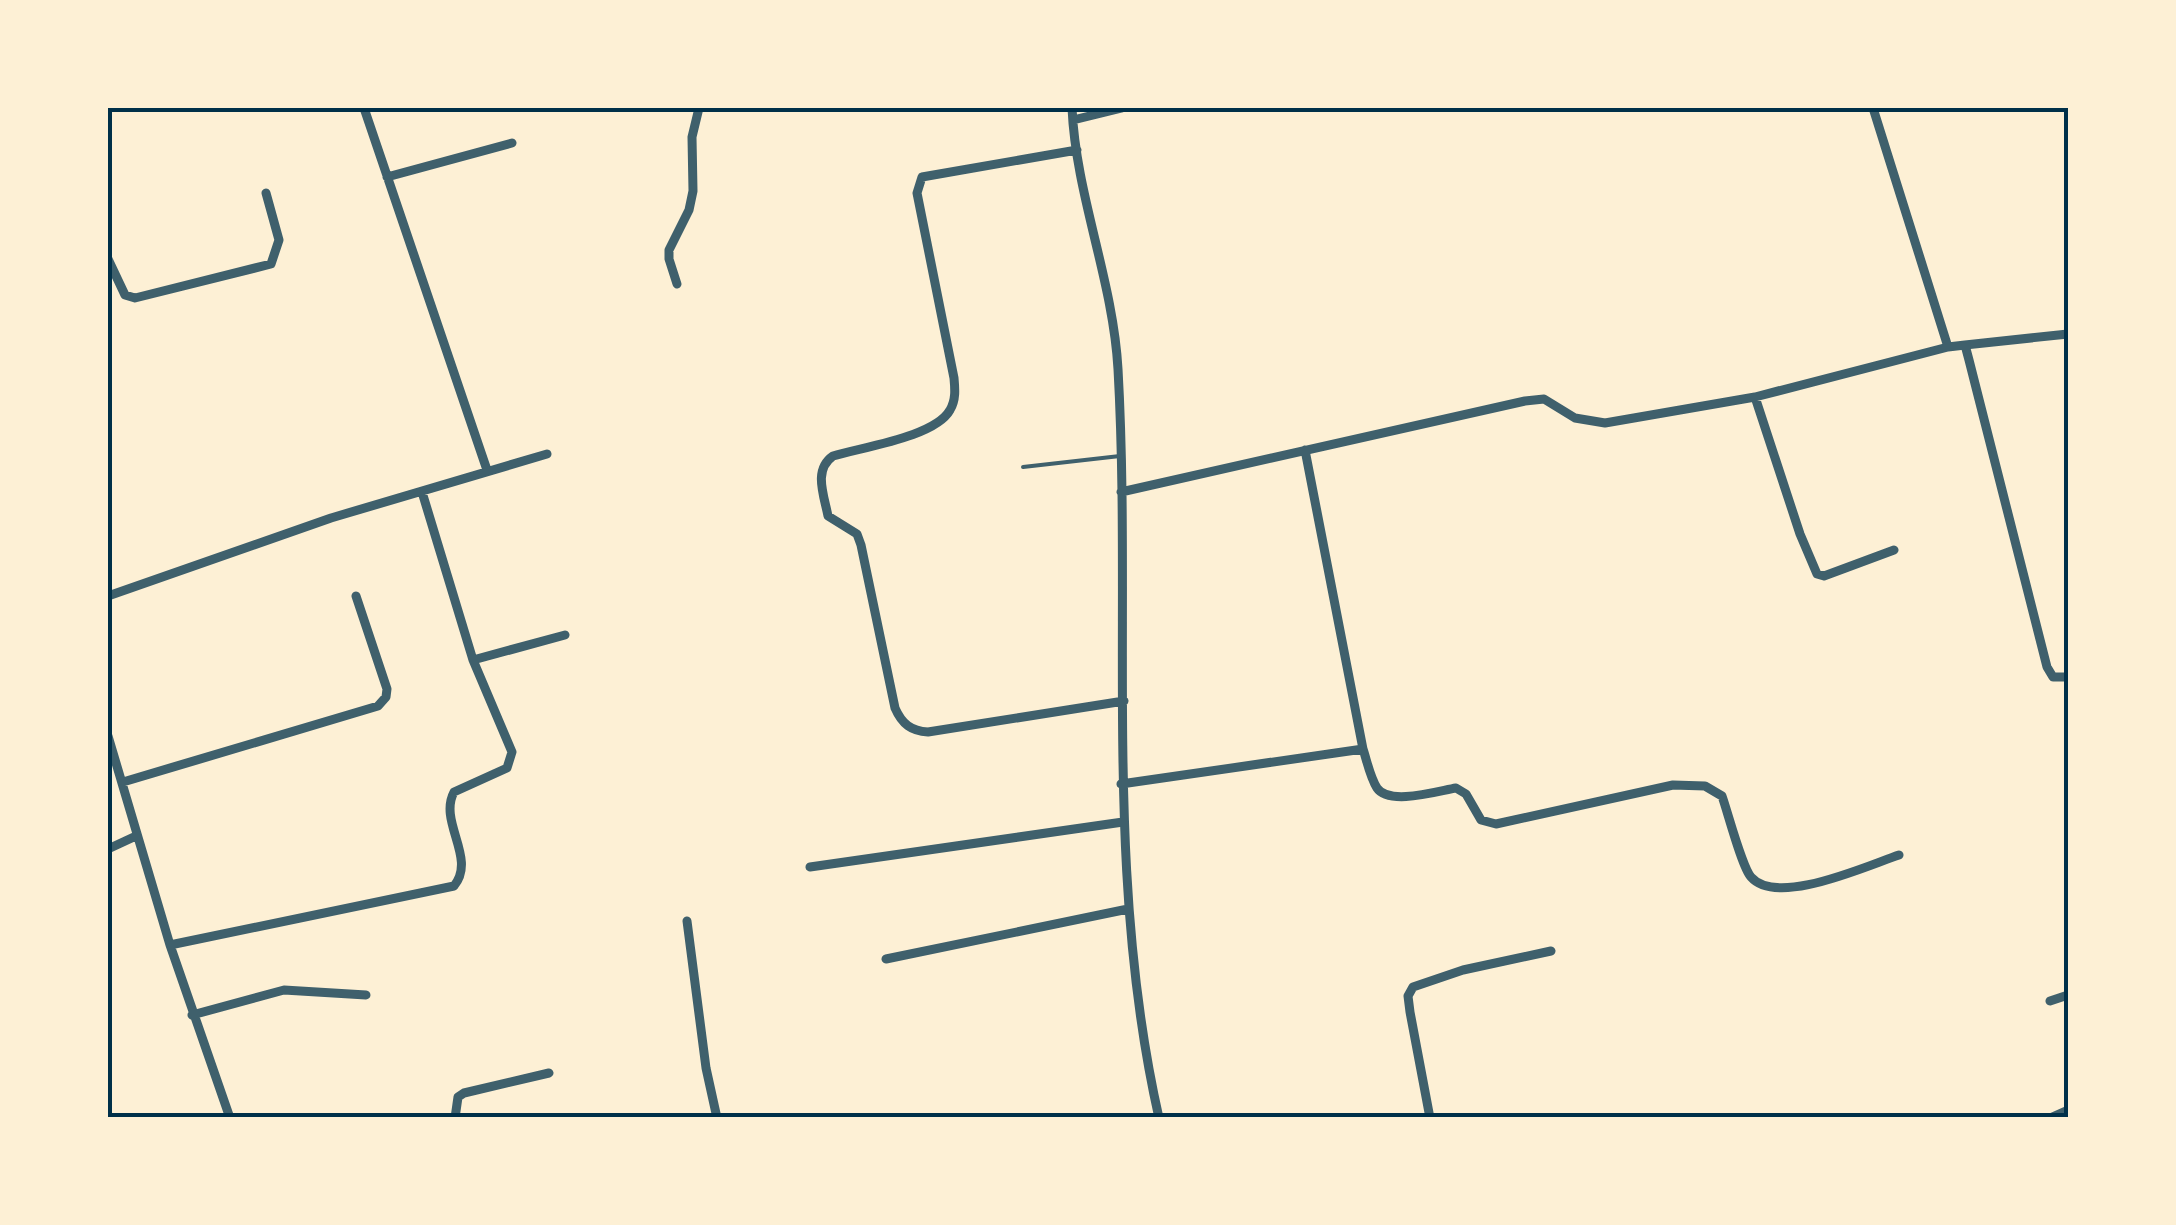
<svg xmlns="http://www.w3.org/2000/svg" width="2176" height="1225" font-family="'Work Sans',sans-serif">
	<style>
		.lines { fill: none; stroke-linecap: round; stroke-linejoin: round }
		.service { stroke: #3f606c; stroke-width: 4 }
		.minor { stroke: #3f606c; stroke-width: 9 }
		.neatline { fill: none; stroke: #003049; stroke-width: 4 }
	</style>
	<rect width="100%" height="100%" fill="#fdf0d5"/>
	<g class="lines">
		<path class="service" d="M1023,467L1120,456"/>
		<path class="minor" d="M364,108L487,470
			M1072,108C1076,196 1113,280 1118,369C1132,619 1103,871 1159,1118
			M1073,120L1122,108
			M1077,150L922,177L917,193L954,378C955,389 956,400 950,410C935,437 862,447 833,456C813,470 824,495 828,516L857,534L861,545L895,708C902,724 911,731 928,732L1124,701
			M387,177L512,143
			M108,259L125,295L135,298L271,264L279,240L266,193
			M677,284L669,259V250L689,210L693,191L692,137L699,108
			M1965,345L2068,334
			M1948,347L1965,345L1969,360L2047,667L2053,677H2068
			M1755,397L1800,534L1817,574L1824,576L1894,550
			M1305,450L1363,749
			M1121,492L1525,401L1544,399L1575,418L1605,423L1755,397L1948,347L1873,108
			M108,596L331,518L547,454
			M473,660L565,635
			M108,736L170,945L230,1118
			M123,782L378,706L386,697L387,689L356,596
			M1121,784L1363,749C1367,761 1370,777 1377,788C1389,806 1438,791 1456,788L1466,794L1481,820L1496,824L1673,785L1705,786L1722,796C1728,813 1742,867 1751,877C1777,907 1866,866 1899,855
			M108,849L136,836
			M810,867L1123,822
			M687,921L706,1068L717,1118
			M170,945L454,886C477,858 438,822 454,792L507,768L512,752L473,660L422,492
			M886,959L1128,909
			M2050,1001L2068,995
			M192,1015L284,990L366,995
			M455,1118L458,1097L464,1093L549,1073
			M1430,1118L1410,1012L1408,996L1413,987L1463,970L1551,951
			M2050,1118L2068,1110"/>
	</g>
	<rect width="2176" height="1225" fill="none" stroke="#fdf0d5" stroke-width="220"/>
	<rect x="110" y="110" width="1956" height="1005" class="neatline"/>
</svg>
